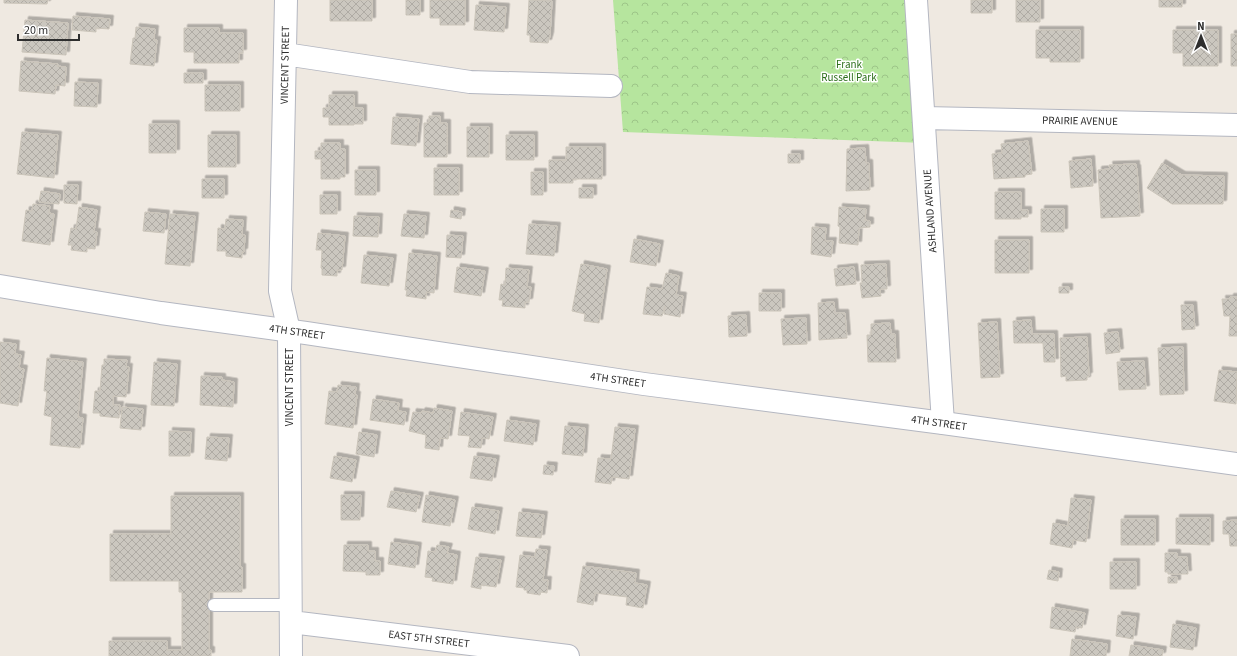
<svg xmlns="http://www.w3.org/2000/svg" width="1237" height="656" font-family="'Source Sans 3',sans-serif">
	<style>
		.forest { fill: url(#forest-crowns) }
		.building { fill: url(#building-cross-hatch); stroke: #cbc5ba; filter: url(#shadow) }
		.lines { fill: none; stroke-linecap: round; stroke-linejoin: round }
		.service-casing { stroke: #b4b7c1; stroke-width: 14 }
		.minor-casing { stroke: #b4b7c1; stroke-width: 24 }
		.tertiary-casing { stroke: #b4b7c1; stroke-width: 24 }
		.service { stroke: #fff; stroke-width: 12 }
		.minor { stroke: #fff; stroke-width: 22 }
		.tertiary { stroke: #fff; stroke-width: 22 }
		.labels { text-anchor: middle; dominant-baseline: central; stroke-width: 3; stroke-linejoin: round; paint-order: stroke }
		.park-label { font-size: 11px; fill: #2c6e1b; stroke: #fff }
		.street-label { font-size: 11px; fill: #2e2e2e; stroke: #fff }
	</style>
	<defs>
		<pattern id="forest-crowns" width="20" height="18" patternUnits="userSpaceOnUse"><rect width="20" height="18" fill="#b6e59e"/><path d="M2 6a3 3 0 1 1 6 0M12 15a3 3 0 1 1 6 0" fill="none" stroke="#9dc588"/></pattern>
		<pattern id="building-cross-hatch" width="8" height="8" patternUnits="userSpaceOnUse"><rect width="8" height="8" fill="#cbc7bf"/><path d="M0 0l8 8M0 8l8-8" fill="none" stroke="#afaba4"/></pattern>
		<filter id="shadow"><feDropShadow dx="3.5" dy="-3.5" stdDeviation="0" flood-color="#0004"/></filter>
	</defs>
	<rect width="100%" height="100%" fill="#efe9e1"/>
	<path class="forest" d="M613,0H916L925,143L623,132Z"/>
	<path class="building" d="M4,0H48L47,4L4,3Z
		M330,0H372V21H330Z
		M406,0H420V15H406Z
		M430,0H465V25H440V18H430Z
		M529,0L552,1L550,36L548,43L530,42V35H527Z
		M971,0H992V13H971Z
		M1016,0H1040V22H1016Z
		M1159,0H1182V7H1159Z
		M476,5L506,7L504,32L474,30Z
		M73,16L110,19L109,29L96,28V32L72,30Z
		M25,20L68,23L66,55L22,52Z
		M136,27L155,29L154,40H157L154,66L130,64L133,38H135Z
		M184,28H219V33H243V53H239V63H194V52H184Z
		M1036,30H1080V62H1050V58H1036Z
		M1173,30H1218V66H1183V53H1173Z
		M1231,34H1237V66H1231Z
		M21,61L58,64L57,66L66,67L65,86L56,85L55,94L19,91Z
		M184,73H203V83H184Z
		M75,82L98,83L97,107L74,106Z
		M205,85H240V111H205Z
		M329,95H354V108H363V124H354V125H329V117H323V108H329Z
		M429,116H440V123H447V157H424V123H429Z
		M393,117L419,119L416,146L391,144Z
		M149,124H176V153H149Z
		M467,127H489V157H467Z
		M22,132L58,135L54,178L17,174Z
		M208,135H236V167H208Z
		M506,135H534V160H506Z
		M1028,141L1032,174L1025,175V177L994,179L992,154L1002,153L1001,144Z
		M321,143H340V149H345V177H340V179H321V159H315V151H321Z
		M566,147H602V179H573V183H549V160H566Z
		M865,148L866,163H869L870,190L846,191L847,149Z
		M788,154H800V163H788Z
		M1091,159L1093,186L1071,188L1069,161Z
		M1162,163L1182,175L1224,176L1223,204H1172L1147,188Z
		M1136,164V168H1137L1140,216L1101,218L1098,170L1110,169L1109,165Z
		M434,168H459V195H434Z
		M355,170H376V195H355Z
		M531,172H543V195H531Z
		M202,179H224V198H202Z
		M64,185H78L77,204L64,203Z
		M579,188H593V198H579Z
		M41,191L60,194L59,204L39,202Z
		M995,192H1021V210H1028V217H1021V219H995Z
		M320,195H337V214H320Z
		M33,204L50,206L49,213L54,214L50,245L22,241L26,210L32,211Z
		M79,207L97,210L94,232H97L95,249L87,248V252L71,250L72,245H68L71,228L76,229Z
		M839,207L866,209L865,220L870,221V227L859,228L858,245L839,243L840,227L838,226Z
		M1041,209H1064V232H1041Z
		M451,210L462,212L461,219L450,217Z
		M145,212L166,214L164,233L143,231Z
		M170,214L195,216L190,266L165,264Z
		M404,214L426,216L424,238L401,236Z
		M354,216L379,217L378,237L353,236Z
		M226,219L243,220L242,235H245L244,252H242V258L226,256V251H217L218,228L225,229Z
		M529,224L557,226L554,256L526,254Z
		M812,227L826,228L825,241H833L831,257L811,254Z
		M318,233L345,236L342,270H337V276L322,275V269L321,268L322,250H316Z
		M447,235L463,236L461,258L446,257Z
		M634,239L660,244L656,266L630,262Z
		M995,240H1029V273H995Z
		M409,253L437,256L434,293L426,292V299L406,296L407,290H405Z
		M364,255L393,258L389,286L361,283Z
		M581,264L607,269L599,323L584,321L585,314L572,311Z
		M886,264L887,289H880L881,296L862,298L860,283H862L861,265Z
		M457,267L485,271L481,296L454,292Z
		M854,267L856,284L836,286L834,269Z
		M506,268L529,270L527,287H531L529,302H525V308L502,306L503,300H499L501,284L505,285Z
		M666,273L679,276L676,295L683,296L680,317L664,314L665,306L662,316L643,314L647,287L662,289Z
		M1059,287H1069V293H1059Z
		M759,293H781V311H759Z
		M1230,297H1237V336H1229L1230,316H1224L1222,299H1230Z
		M834,302L835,313H845L847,338L819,340L818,303Z
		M1181,305H1193L1195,329L1182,330Z
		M746,315L747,336L729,337L728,316Z
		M806,318L807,344L783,345L781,319Z
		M1031,320L1032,334H1054L1055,362H1044L1043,343H1014L1013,321Z
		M997,322L1000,377L981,378L978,323Z
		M890,323L891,334H895L896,362H868L867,335H871V324Z
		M1118,332L1120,352L1106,354L1104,333Z
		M1087,337L1089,376H1087V380L1066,381V376L1061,377L1060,338Z
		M0,342L16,344L15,354L21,355L19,368L24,369L18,406L0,403Z
		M1183,347L1184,394L1160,395L1158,348Z
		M47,358L83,362L78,417L83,418L80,448L50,445L52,417L44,415L47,391H44Z
		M104,359L127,360L126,367H129L126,397L113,396V405H120L119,418L100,416V413H93L95,391H100L102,365H104Z
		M1144,361L1146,389L1119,390L1117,362Z
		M154,362L177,364L174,406L151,405Z
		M1219,370L1237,372L1236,404L1214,401Z
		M201,376L222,377V380L234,382L233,407L200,405Z
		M338,385L356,387L355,395H357L353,428L325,424L329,391L337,392Z
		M373,399L399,403L398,411L406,412L404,425L370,420Z
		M122,407L143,409L141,430L120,428Z
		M434,408L452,411L448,439L440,438L439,450L425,448L426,435L409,431L413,412L421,413L422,411L433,413Z
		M461,412L493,417L489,439L482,438L481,448L468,447L470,436L458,435Z
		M507,420L536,424L533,445L504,441Z
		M565,426L585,428L583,456L562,454Z
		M615,427L635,429L629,479L612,477L611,484L595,482L598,458L611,459Z
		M169,431L191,432L190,456H169Z
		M359,432L377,435L374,457L356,454Z
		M207,437L229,438L227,461L205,459Z
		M334,456L356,460L352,482L330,478Z
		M474,456L496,459L492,481L470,478Z
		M544,465L554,466L553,475L543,474Z
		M391,491L420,496L416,512L387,507Z
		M341,495H361L360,520H341Z
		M426,495L455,500L450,526L422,522Z
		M171,496H240V567H242V592H209V650H211V656H109V641H167V650H182V592H179V581H110V534H171Z
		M1071,498L1091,500L1086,542L1073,540L1072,548L1050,544L1053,523L1068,526Z
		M472,507L499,511L495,534L468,529Z
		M519,512L544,515L541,538L516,536Z
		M1176,518H1210V545L1176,544Z
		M1121,519H1155V545H1121Z
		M1237,520V546H1230L1229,534H1223V521Z
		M391,542L418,546L415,568L388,564Z
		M344,545H368V551H375V561H380V575H366V572L343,571Z
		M437,545L449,547L447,553L457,555L453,584L432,581L433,578L425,577L428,551L435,552Z
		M536,549L547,550L543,580H548L547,593L541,592L540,595L527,593V590H524V588L516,587L520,555L535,557Z
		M1165,553H1177V557H1187L1188,574H1168V572H1165Z
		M476,557L501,560L496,587L481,585V589L471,587Z
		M1110,562H1136V589H1110Z
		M583,566L636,573L635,583L647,585L643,608L626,605L627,597L595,593L593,605L577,602Z
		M1049,570L1059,572L1058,581L1047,579Z
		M1168,577H1177V583H1168Z
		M1052,607L1085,613L1082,628L1076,627L1075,632L1050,628Z
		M1118,615L1136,617L1133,639L1116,636Z
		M1173,624L1196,628L1193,650L1170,647Z
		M1072,639L1107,644L1106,656H1070Z
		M1131,645L1163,650L1162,656H1129Z"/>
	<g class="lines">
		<g class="service-casing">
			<path id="service" d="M214,605H291"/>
		</g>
		<g class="minor-casing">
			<path id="minor" d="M286,0L280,291L289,331L291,656
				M916,0L943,423
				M285,54L470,82L611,86
				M924,118L1237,125
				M291,622L568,656"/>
		</g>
		<g class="tertiary-casing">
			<path id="tertiary" d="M0,286L161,313L306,333L644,384L943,423L1237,464"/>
		</g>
		<use href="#service" class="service"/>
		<use href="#minor" class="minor"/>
		<use href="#tertiary" class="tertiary"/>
	</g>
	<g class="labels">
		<g class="park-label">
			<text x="849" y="64">Frank<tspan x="849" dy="13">Russell Park</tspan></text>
		</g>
		<g class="street-label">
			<text transform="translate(285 65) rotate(-89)">VINCENT STREET</text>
			<text transform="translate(1080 121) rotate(1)">PRAIRIE AVENUE</text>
			<text transform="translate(930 211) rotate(-94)">ASHLAND AVENUE</text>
			<text transform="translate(297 332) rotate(8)">4TH STREET</text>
			<text transform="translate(618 380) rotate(8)">4TH STREET</text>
			<text transform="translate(289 387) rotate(-90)">VINCENT STREET</text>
			<text transform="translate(939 423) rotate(8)">4TH STREET</text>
			<text transform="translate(429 639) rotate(7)">EAST 5TH STREET</text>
		</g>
	</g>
	<g transform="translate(1201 36)" stroke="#ffffff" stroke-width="3" paint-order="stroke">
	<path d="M0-3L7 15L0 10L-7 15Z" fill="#2e2e2e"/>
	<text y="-6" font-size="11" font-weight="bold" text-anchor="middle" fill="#2e2e2e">N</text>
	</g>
	<path d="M18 34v6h61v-6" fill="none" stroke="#2e2e2e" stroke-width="2"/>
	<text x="24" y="34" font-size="12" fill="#2e2e2e" stroke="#ffffff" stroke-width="3" paint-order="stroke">20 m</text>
</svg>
